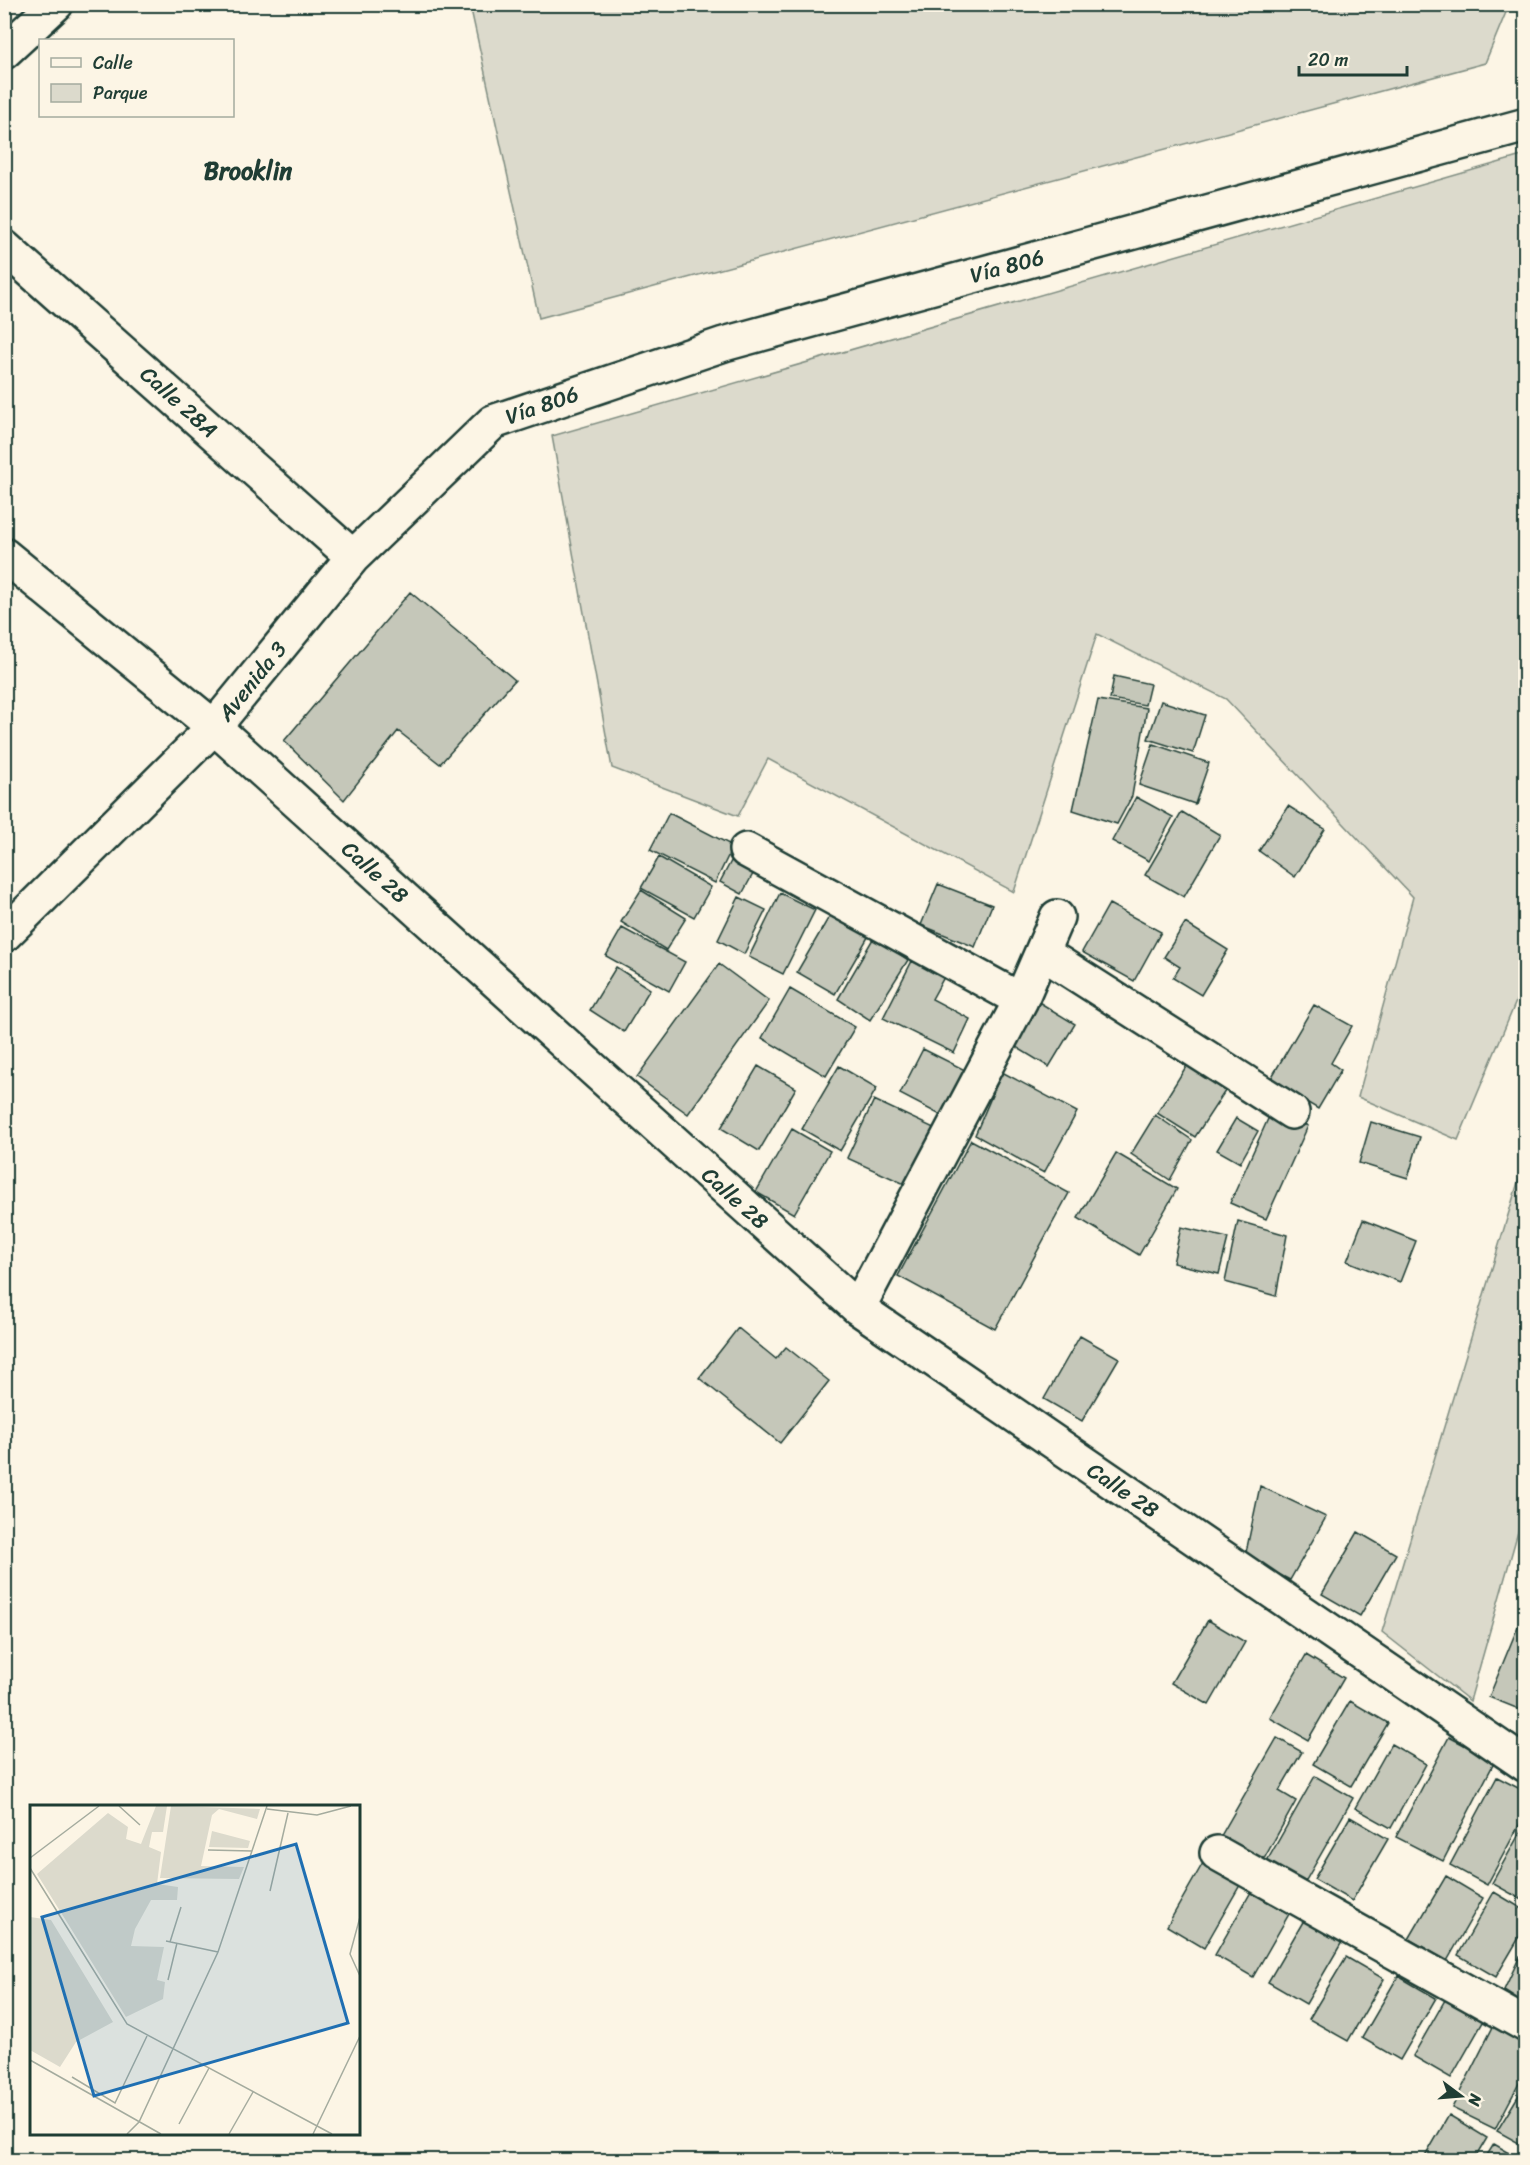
<svg xmlns="http://www.w3.org/2000/svg" width="1530" height="2165" font-family="Sriracha,sans-serif">
	<style>
		.green { fill: #dcdacc; stroke: #7e8c80; stroke-width: 1.5 }
		.building { fill: #c5c7b9; stroke: #1f3d34; stroke-width: 1.5 }
		.lines { fill: none; stroke-linecap: round; stroke-linejoin: round }
		.minor-casing { stroke: #1f3d34; stroke-width: 38 }
		.minor { stroke: #fcf5e5; stroke-width: 33 }
		.labels { text-anchor: middle; dominant-baseline: central; stroke-width: 5; stroke-linejoin: round; paint-order: stroke }
		.street-label { font-size: 22px; fill: #1f3d34; stroke: #fcf5e5 }
		.neighbourhood-label { font-size: 24px; font-weight: bold; fill: #1f3d34; stroke: #fcf5e5 }
		.inset-road { fill: none; stroke: #a4ab9e; stroke-width: 1.5 }
		.view { fill: #1f6fb2; fill-opacity: 0.15; stroke: #1f6fb2; stroke-width: 3 }
		.inset-edge { fill: none; stroke: #1f3d34; stroke-width: 3 }
	</style>
	<rect width="100%" height="100%" fill="#fcf5e5"/>
	<filter id="ink" filterUnits="userSpaceOnUse"><feTurbulence type="fractalNoise" baseFrequency=".0167" numOctaves="2"/><feDisplacementMap in="SourceGraphic" scale="12" xChannelSelector="R" yChannelSelector="G"/><feConvolveMatrix kernelMatrix="1 2 1 2 8 2 1 2 1" color-interpolation-filters="sRGB"/></filter>
	<g filter="url(#ink)">
		<path class="green" d="M470,5V4L1509,5L1485,63L539,318Z
			M1525,155V980L1458,1140L1358,1097L1413,897L1226,699L1097,634L1014,892L768,759L738,816L612,768L552,436Z
			M1525,1159V1507L1470,1701L1382,1632Z"/>
		<path class="building" d="M410,592L515,680L440,764L398,731L344,800L284,741Z
			M1114,676L1150,684L1145,705L1110,699Z
			M1098,700L1147,708L1132,796L1117,824L1073,810Z
			M1161,701L1205,715L1193,753L1148,739Z
			M1153,744L1209,763L1195,804L1139,785Z
			M1136,797L1173,817L1149,861L1112,841Z
			M1288,806L1325,829L1295,877L1259,851Z
			M1182,812L1220,835L1184,897L1145,875Z
			M669,813L733,846L715,883L650,850Z
			M737,850L759,863L742,894L720,882Z
			M659,857L711,887L694,917L641,888Z
			M938,884L992,905L975,947L921,925Z
			M641,890L686,918L666,950L621,922Z
			M780,893L815,910L783,974L749,957Z
			M739,897L766,910L744,954L718,940Z
			M1109,904L1161,932L1134,981L1082,952Z
			M833,910L871,932L835,994L797,972Z
			M1185,923L1228,950L1201,995L1173,978L1180,967L1164,957Z
			M622,928L685,962L669,991L606,956Z
			M874,937L908,960L870,1020L838,999Z
			M912,961L944,977L932,999L970,1019L954,1053L883,1018Z
			M719,964L769,1001L688,1114L637,1077Z
			M616,967L650,989L624,1032L590,1010Z
			M790,989L855,1027L826,1076L762,1038Z
			M1037,1001L1075,1024L1049,1067L1011,1044Z
			M1314,1005L1352,1026L1331,1063L1341,1070L1318,1109L1270,1080Z
			M923,1049L969,1072L946,1118L900,1094Z
			M1192,1057L1231,1082L1195,1137L1157,1113Z
			M758,1066L796,1088L759,1151L721,1128Z
			M839,1066L877,1088L840,1151L802,1129Z
			M1002,1072L1077,1112L1044,1173L975,1135Z
			M874,1100L936,1129L909,1186L847,1158Z
			M1272,1110L1308,1126L1266,1219L1230,1203Z
			M1155,1115L1192,1140L1170,1180L1131,1154Z
			M1236,1118L1258,1131L1240,1163L1217,1150Z
			M1371,1122L1420,1137L1408,1178L1359,1163Z
			M792,1129L830,1151L794,1214L756,1192Z
			M971,1140L1069,1193L995,1329L898,1276Z
			M1116,1153L1177,1189L1139,1255L1078,1218Z
			M1363,1220L1416,1241L1400,1282L1347,1261Z
			M1238,1221L1287,1235L1276,1296L1225,1282Z
			M1181,1227L1228,1238L1219,1274L1173,1263Z
			M738,1328L776,1359L786,1347L829,1381L780,1443L699,1378Z
			M1080,1336L1119,1358L1082,1421L1044,1399Z
			M1260,1486L1326,1517L1290,1580L1245,1557Z
			M1358,1532L1396,1554L1360,1616L1322,1594Z
			M1526,1607V1712L1489,1697Z
			M1208,1620L1245,1642L1209,1705L1171,1683Z
			M1306,1655L1344,1678L1308,1740L1270,1718Z
			M1350,1701L1388,1723L1351,1786L1313,1764Z
			M1449,1737L1495,1761L1443,1861L1396,1837Z
			M1277,1738L1302,1752L1279,1791L1296,1801L1260,1866L1218,1841Z
			M1391,1744L1426,1764L1391,1828L1355,1808Z
			M1315,1776L1353,1798L1305,1882L1267,1861Z
			M1497,1777L1526,1792V1812L1487,1885L1450,1865Z
			M1350,1817L1388,1839L1352,1901L1314,1879Z
			M1526,1822V1902L1492,1883Z
			M1203,1863L1240,1885L1204,1948L1167,1926Z
			M1446,1876L1483,1898L1447,1961L1409,1939Z
			M1251,1892L1289,1914L1253,1977L1215,1955Z
			M1494,1892L1526,1911V1926L1496,1977L1458,1955Z
			M1304,1920L1342,1942L1306,2004L1268,1982Z
			M1520,1956L1526,1958V2004L1504,1990Z
			M1346,1957L1384,1979L1348,2041L1309,2019Z
			M1398,1976L1436,1998L1400,2060L1362,2038Z
			M1449,1993L1487,2015L1451,2078L1413,2056Z
			M1497,2019L1526,2034V2070L1495,2129L1452,2108Z
			M1526,2083V2147L1497,2131Z
			M1449,2115L1487,2138L1474,2160H1423Z
			M1494,2144L1522,2160H1484Z"/>
		<g class="lines">
			<g class="minor-casing">
				<path id="minor" d="M4,52L56,4
					M4,247L353,557
					M4,555L214,727L858,1308L1526,1765
					M746,850L1021,1000
					M4,935L214,727L353,557L493,422L724,344L1526,125
					M1043,953L1292,1112
					M858,1308L1021,1000L1057,917
					M1217,1853L1526,2025"/>
			</g>
			<use href="#minor" class="minor"/>
		</g>
	</g>
	<g class="labels">
		<g class="street-label">
			<text transform="translate(1007 266) rotate(-15)">Vía 806</text>
			<text transform="translate(179 402) rotate(42)">Calle 28A</text>
			<text transform="translate(542 405) rotate(-19)">Vía 806</text>
			<text transform="translate(252 681) rotate(-51)">Avenida 3</text>
			<text transform="translate(375 872) rotate(42)">Calle 28</text>
			<text transform="translate(735 1198) rotate(42)">Calle 28</text>
			<text transform="translate(1123 1490) rotate(34)">Calle 28</text>
		</g>
		<g class="neighbourhood-label">
			<text x="248" y="171">Brooklin</text>
		</g>
	</g>
	<g transform="translate(30 1805)">
		<rect width="330" height="330" fill="#fcf5e5"/>
		<path d="M126,1H137L133,27H122L119,42L131,47L127,79L148,82L147,95H121L105,124L101,141L134,142L127,175L135,177L133,194L96,212L7,69L78,8L98,22L96,34L111,39ZM141,1L230,4L227,14L189,4L182,10L171,61L214,62L209,74L130,73ZM182,26L220,36L218,43L179,42ZM0,112L21,115L83,217L46,237L30,262L0,245Z" fill="#dcdacc"/>
		<path class="inset-road" d="M89,1L110,20M237,4L287,10L321,1M178,45L222,46M0,53L69,1M0,63L97,219L302,329M240,86L258,8M330,112L320,149L330,171M136,136L188,147M140,137L151,102M138,175L147,138M0,255L131,329M42,272L85,298L117,231M149,319L179,263M97,329L109,317L188,147L237,1M199,329L223,287M283,329L330,231"/>
		<path class="view" d="M266,39L318,218L64,291L12,112Z"/>
		<rect width="330" height="330" class="inset-edge"/>
	</g>
	<rect width="1530" height="2165" fill="none" stroke="#fcf5e5" stroke-width="24"/>
	<rect x="12" y="12" width="1506" height="2141" fill="none" stroke="#1f3d34" stroke-width="2" filter="url(#ink)"/>
	<rect x="39" y="39" width="195" height="78" fill="#fcf5e5" stroke="#a4ab9e" stroke-width="1.5"/>
	<rect x="51" y="58" width="30" height="9" fill="#fcf5e5" stroke="#a4ab9e" stroke-width="1.5"/>
	<text x="93" y="69" font-size="18" fill="#1f3d34">Calle</text>
	<rect x="51" y="84" width="30" height="18" fill="#dcdacc" stroke="#a4ab9e" stroke-width="1.5"/>
	<text x="93" y="99" font-size="18" fill="#1f3d34">Parque</text>
	<g transform="translate(1461 2096) rotate(106)" stroke="#fcf5e5" stroke-width="4.5" paint-order="stroke">
	<path d="M0-4.5L10 22L0 15L-10 22Z" fill="#1f3d34"/>
	<text y="-9" font-size="16" font-weight="bold" text-anchor="middle" fill="#1f3d34">N</text>
	</g>
	<path d="M1299 66v9h108v-9" fill="none" stroke="#1f3d34" stroke-width="3"/>
	<text x="1308" y="66" font-size="18" fill="#1f3d34" stroke="#fcf5e5" stroke-width="4.5" paint-order="stroke">20 m</text>
</svg>
